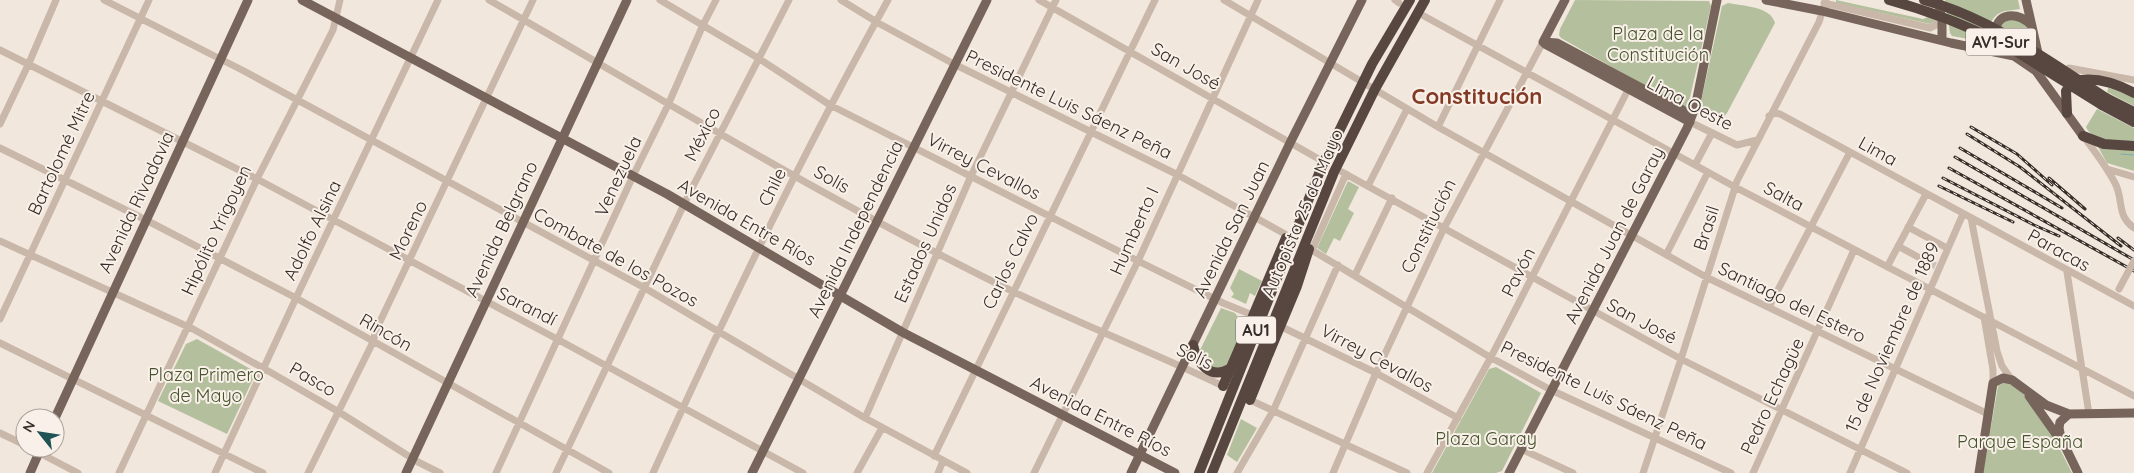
<svg xmlns="http://www.w3.org/2000/svg" width="2134" height="473" font-family="Quicksand,sans-serif">
	<style>
		.green { fill: #b4c09d }
		.lines { fill: none; stroke-linecap: round; stroke-linejoin: round }
		.stream { stroke: #7cabad; stroke-width: 1 }
		.minor-tunnel { stroke: #ccc2b8; stroke-width: 7; stroke-dasharray: 7 3.5; stroke-linecap: butt }
		.minor { stroke: #c9b7a9; stroke-width: 7 }
		.major { stroke: #77645a; stroke-width: 9 }
		.highway { stroke: #574740; stroke-width: 10 }
		.rail-casing { stroke: #362d28; stroke-width: 3 }
		.rail { stroke: #f9f1e9; stroke-width: 1; stroke-dasharray: 4; stroke-linecap: butt }
		.minor-bridge { stroke: #c9b7a9; stroke-width: 7 }
		.highway-bridge { stroke: #574740; stroke-width: 10 }
		.labels { text-anchor: middle; dominant-baseline: central; stroke-width: 4; stroke-linejoin: round; paint-order: stroke }
		.shield { fill: #f9f1e9; stroke: #706862; stroke-width: 1 }
		.shield-label { font-size: 16px; font-weight: bold; fill: #362d28 }
		.park-label { font-size: 18px; fill: #46532d; stroke: #f9f1e9 }
		.street-label { font-size: 18px; fill: #362d28; stroke: #f9f1e9 }
		.district-label { font-size: 22px; font-weight: bold; fill: #823a25; stroke: #f9f1e9 }
	</style>
	<rect width="100%" height="100%" fill="#f1e7dc"/>
	<path class="green" d="M1575,0L1709,1L1711,6L1688,106H1680L1561,38L1559,35L1560,29Z
		M1836,0L1923,19L1928,17L1935,18L1934,22L1930,24L1836,3Z
		M1945,0H2018L2020,9C2016,10 2010,10 2005,11C1989,15 1988,30 1990,43L1952,36L1950,33Z
		M1728,3C1742,6 1771,6 1775,23L1727,113C1718,125 1709,122 1698,115L1722,6Z
		M2017,18L2028,25L2029,34L2024,40L2001,27L2005,20Z
		M2109,85L2134,95V106L2107,92Z
		M2097,109L2134,128V143C2117,143 2094,144 2086,127Z
		M2098,147L2134,150V171L2107,163Z
		M1348,181L1359,187L1348,209L1354,213L1340,241L1334,238L1326,254L1317,248Z
		M1239,269L1262,281L1255,296L1250,293L1246,304L1231,297L1234,294L1230,288Z
		M1221,308L1235,313L1238,317L1247,318L1229,364L1215,370L1200,362L1199,352Z
		M197,339L254,371L255,375L227,434L158,401L186,344Z
		M1496,367L1541,393L1502,471L1496,473H1432L1489,369Z
		M2004,382C2030,386 2061,451 2072,473H1983L1998,386Z
		M1241,419L1257,428L1237,462L1227,455Z"/>
	<g class="lines">
		<path class="stream" d="M2121,154L2134,155"/>
		<path class="minor-tunnel" d="M1929,263L1936,266"/>
		<path class="minor" d="M104,0L242,70L643,287L865,418L967,473
			M489,0C662,99 832,203 1012,291C1082,325 1155,353 1225,387
			M660,0L758,58L830,105L1138,261L1223,303L1250,314
			M841,0L880,24L954,64L1176,174L1285,234
			M1039,0L1317,158
			M1224,0L1438,127L1706,277L1988,414
			M1395,0L1399,3
			M1824,3L1930,28L1936,25L1940,15
			M1424,16L1735,187L2134,396
			M0,50L257,179L557,339L803,473
			M2069,68L2134,80
			M1769,116L1775,113L1780,114L2134,306
			M1690,122L1737,145L1757,140
			M0,124L29,63L56,0
			M1438,127L1500,0
			M2084,137C2095,152 2106,166 2115,183C2124,200 2116,215 2134,228
			M0,148L146,220L296,298L609,473
			M1695,165L1712,133
			M2107,169L2134,177
			M1342,172L1681,359L1907,473
			M1368,186L1407,109
			M1971,218L1997,351L2002,366L2012,380
			M1908,227L1947,248
			M0,241L193,329L270,372L339,412L418,462L440,473
			M1898,246L1929,263
			M1310,249L1488,356L1551,390L1731,473
			M1312,250L1346,174
			M1666,255L1708,172
			M1887,267L1926,194
			M2067,272L2089,414
			M1355,275L1392,198
			M1769,307L1850,152
			M1984,317L1993,370V383
			M0,319L149,0
			M1282,327L1376,373L1458,418
			M0,343L263,473
			M1248,399L1407,473
			M865,418L971,176L1056,0
			M0,433L25,445
			M30,448L78,473
			M1521,449L1573,473
			M934,456L1155,0
			M119,473L257,179L333,30L340,0
			M215,473L296,298L438,0
			M308,473L373,342L376,330L533,0
			M496,473L633,176L668,105L703,25L716,0
			M556,473L688,196L789,0
			M653,473C726,313 802,154 888,0
			M857,473L882,428
			M938,473L943,461
			M1034,473L1138,261L1258,0
			M1237,473L1273,411L1338,265
			M1333,473L1376,373L1444,228L1543,42
			M1427,473L1491,357L1630,86
			M1643,473L1681,359L1737,181L1819,22L1826,0
			M1753,473L1854,250
			M1850,473L1963,214"/>
		<path class="major" d="M302,0L667,194L902,332L1175,473
			M1766,0L1822,11L1951,43L2014,56L2036,71L2083,136
			M1938,0L1942,20V40
			M2026,0L2038,53
			M1996,36C1993,11 2020,11 2032,26
			M1543,42L1557,43L1692,115
			M1543,42L1565,0
			M1545,44L1690,122
			M2029,396L2065,447
			M2069,414L2060,422L2059,428L2061,438L2078,473
			M55,418L248,0
			M30,473L41,448
			M406,473L627,0
			M752,473L987,0
			M1131,473L1290,143L1362,0
			M1509,473L1687,128L1695,108L1717,0
			M1979,473L1993,383L2003,378L2012,380L2046,405L2069,414L2134,413"/>
		<path class="highway" d="M2106,98L2134,112
			M2102,105L2134,122
			M2067,113L2066,91L2074,81C2096,76 2116,83 2134,93
			M2083,136L2104,144L2134,146
			M1193,345C1197,363 1210,381 1231,368
			M1223,386L1245,335
			M1250,400L1269,353"/>
		<g class="rail-casing">
			<path id="rail" d="M1971,127L2017,154L2052,185
				M1967,134L2020,167L2121,246
				M1960,148L2062,208
				M1955,157L2134,260
				M1949,168L2134,271
				M1943,178L2034,225L2059,236
				M2049,178L2085,209
				M1939,186L2013,222
				M2118,238L2134,250"/>
		</g>
		<use href="#rail" class="rail"/>
		<path class="minor-bridge" d="M2119,289L2134,261"/>
		<path class="highway-bridge" d="M1889,0C1930,11 1968,26 2006,45L2102,105
			M1924,0C1991,18 2048,61 2106,98
			M1245,335L1286,238
			M1269,353L1297,286L1309,249
			M1199,473L1322,166L1372,64L1410,0
			M1212,473L1334,172L1375,89L1425,0"/>
	</g>
	<g class="labels">
		<g class="shield">
			<rect x="1966" y="28.5" width="70" height="27" rx="4"/>
			<rect x="1236" y="316.5" width="40" height="27" rx="4"/>
		</g>
		<g class="shield-label">
			<text x="2001" y="42">AV1-Sur</text>
			<text x="1256" y="330">AU1</text>
		</g>
		<g class="park-label">
			<text x="1658" y="33">Plaza de la<tspan x="1658" dy="21">Constitución</tspan></text>
			<text x="206" y="374">Plaza Primero<tspan x="206" dy="21">de Mayo</tspan></text>
			<text x="1486" y="438">Plaza Garay</text>
			<text x="2020" y="441">Parque España</text>
		</g>
		<g class="street-label">
			<text transform="translate(1186 66) rotate(30)">San José</text>
			<text transform="translate(1690 103) rotate(28)">Lima Oeste</text>
			<text transform="translate(1069 104) rotate(26)">Presidente Luis Sáenz Peña</text>
			<text transform="translate(702 134) rotate(-63)">México</text>
			<text transform="translate(1878 151) rotate(29)">Lima</text>
			<text transform="translate(61 153) rotate(-65)">Bartolomé Mitre</text>
			<text transform="translate(984 166) rotate(27)">Virrey Cevallos</text>
			<text transform="translate(618 176) rotate(-65)">Venezuela</text>
			<text transform="translate(832 179) rotate(29)">Solís</text>
			<text transform="translate(772 187) rotate(-64)">Chile</text>
			<text transform="translate(1784 196) rotate(28)">Salta</text>
			<text transform="translate(136 202) rotate(-65)">Avenida Rivadavia</text>
			<text transform="translate(1302 213) rotate(-67)">Autopista 25 de Mayo</text>
			<text transform="translate(747 222) rotate(30)">Avenida Entre Ríos</text>
			<text transform="translate(1428 226) rotate(-64)">Constitución</text>
			<text transform="translate(1706 228) rotate(-72)">Brasil</text>
			<text transform="translate(501 229) rotate(-65)">Avenida Belgrano</text>
			<text transform="translate(855 229) rotate(-64)">Avenida Independencia</text>
			<text transform="translate(1231 229) rotate(-64)">Avenida San Juan</text>
			<text transform="translate(216 230) rotate(-65)">Hipólito Yrigoyen</text>
			<text transform="translate(312 230) rotate(-64)">Adolfo Alsina</text>
			<text transform="translate(408 230) rotate(-64)">Moreno</text>
			<text transform="translate(1134 231) rotate(-66)">Humberto I</text>
			<text transform="translate(1614 235) rotate(-63)">Avenida Juan de Garay</text>
			<text transform="translate(925 243) rotate(-66)">Estados Unidos</text>
			<text transform="translate(2059 250) rotate(29)">Paracas</text>
			<text transform="translate(616 257) rotate(29)">Combate de los Pozos</text>
			<text transform="translate(1010 261) rotate(-64)">Carlos Calvo</text>
			<text transform="translate(1518 272) rotate(-63)">Pavón</text>
			<text transform="translate(1792 302) rotate(26)">Santiago del Estero</text>
			<text transform="translate(527 306) rotate(27)">Sarandí</text>
			<text transform="translate(1642 321) rotate(28)">San José</text>
			<text transform="translate(386 332) rotate(30)">Rincón</text>
			<text transform="translate(1892 337) rotate(-66)">15 de Noviembre de 1889</text>
			<text transform="translate(1195 356) rotate(25)">Solís</text>
			<text transform="translate(1377 358) rotate(28)">Virrey Cevallos</text>
			<text transform="translate(313 379) rotate(30)">Pasco</text>
			<text transform="translate(1604 395) rotate(26)">Presidente Luis Sáenz Peña</text>
			<text transform="translate(1772 396) rotate(-65)">Pedro Echagüe</text>
			<text transform="translate(1101 416) rotate(27)">Avenida Entre Ríos</text>
		</g>
		<g class="district-label">
			<text x="1477" y="96">Constitución</text>
		</g>
	</g>
	<g transform="translate(40 433) rotate(300)"><circle r="24" fill="#f9f1e9" stroke="#aba39c"/>
	<path d="M0-4L9 19L0 12L-9 19Z" fill="#205356"/>
	<text y="-8" font-size="14" font-weight="bold" text-anchor="middle" fill="#362d28">N</text>
	</g>
</svg>
